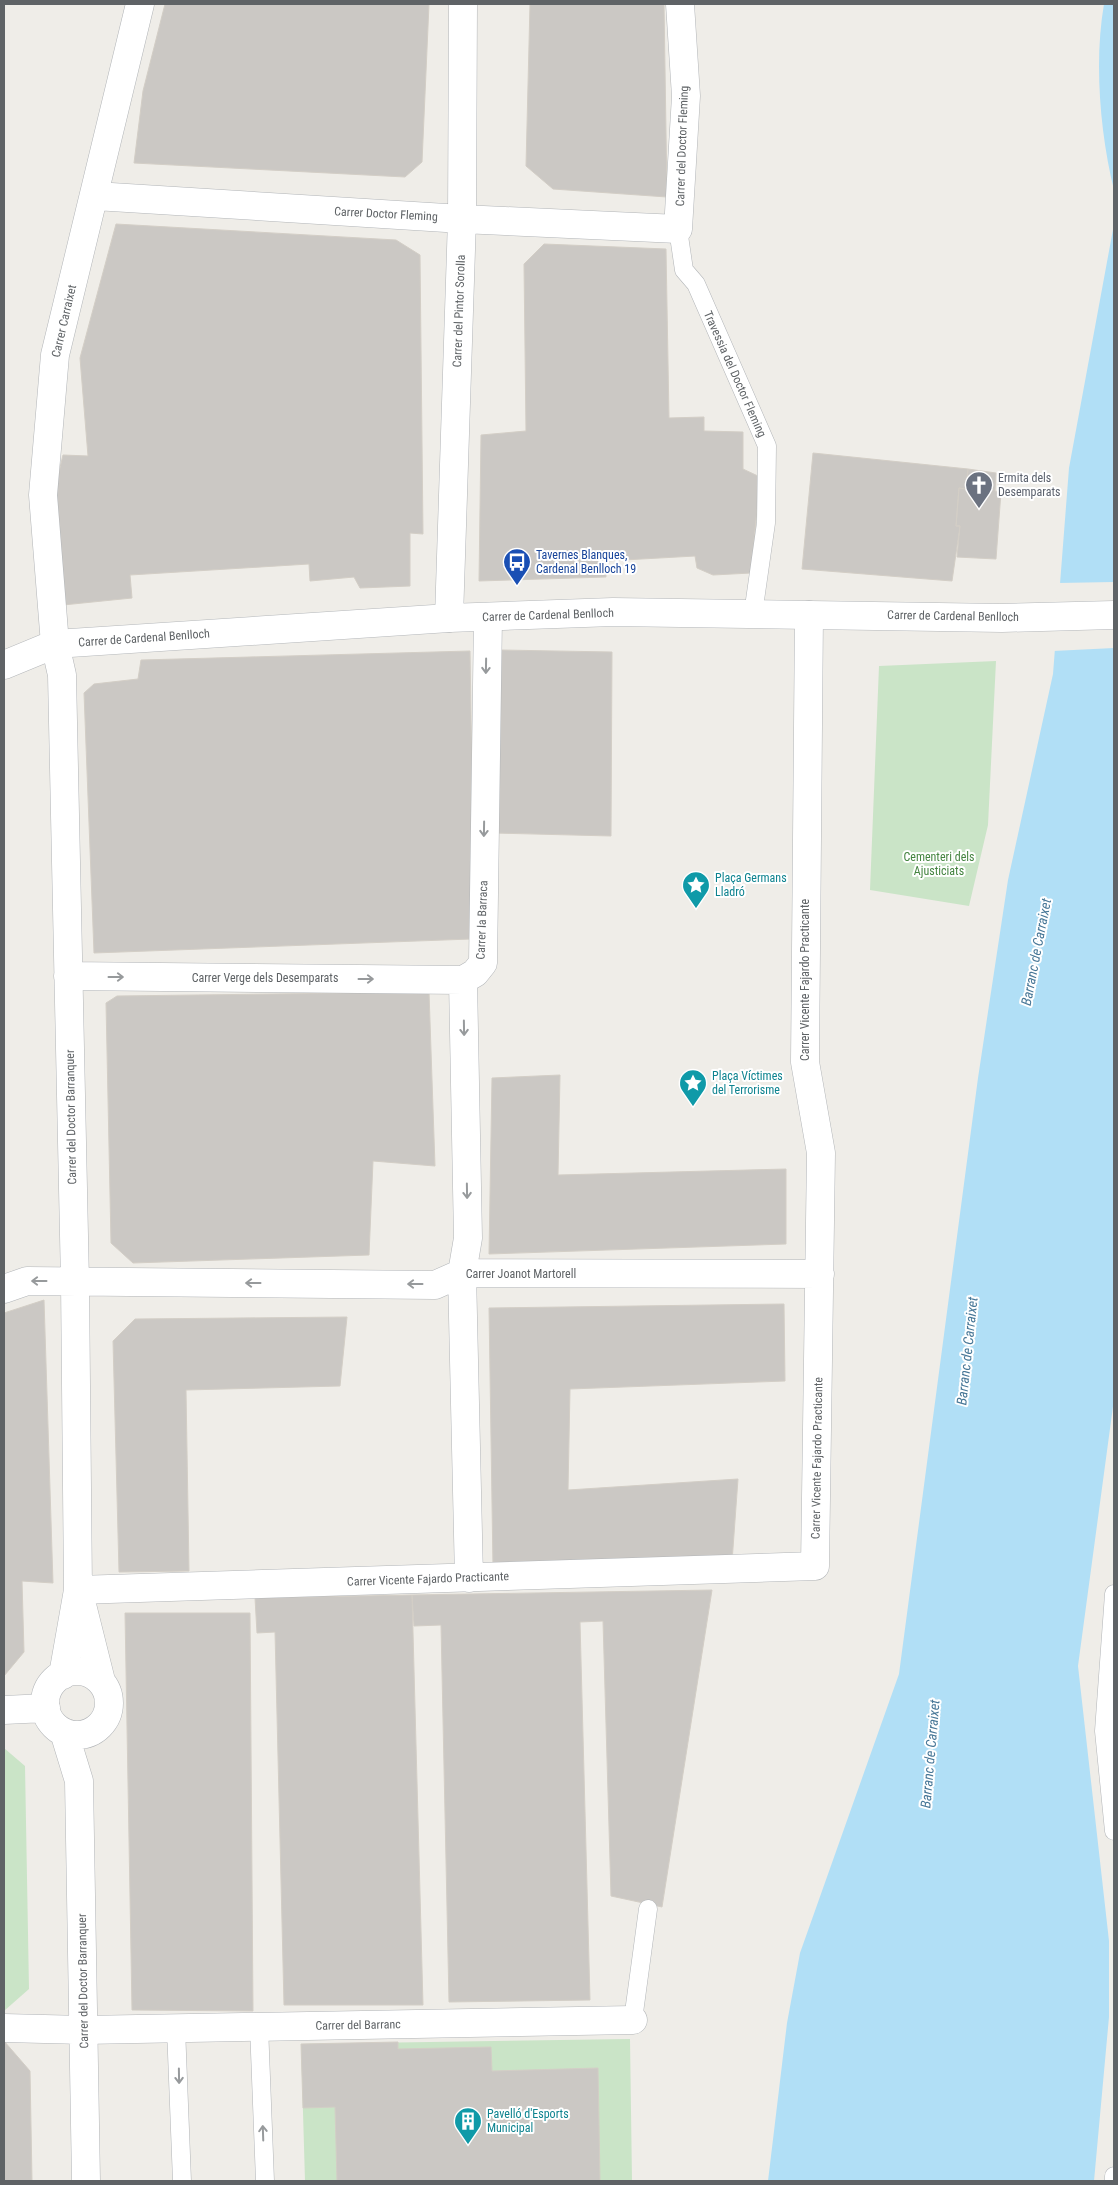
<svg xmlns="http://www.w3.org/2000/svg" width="1118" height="2185" font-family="'Roboto Condensed',sans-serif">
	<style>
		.green { fill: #cae4c7 }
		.water { fill: #b1dff6 }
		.pier { fill: #efede8 }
		.building { fill: #cbc8c4; stroke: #d3cec6 }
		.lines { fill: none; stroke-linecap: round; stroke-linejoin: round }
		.lane-casing { stroke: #b2b5b8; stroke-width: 19 }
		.street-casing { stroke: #b2b5b8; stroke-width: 29 }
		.secondary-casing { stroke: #b4b7ba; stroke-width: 29 }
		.lane { stroke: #fff; stroke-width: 18 }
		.street { stroke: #fff; stroke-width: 28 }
		.secondary { stroke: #fff; stroke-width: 28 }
		.oneway { stroke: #979a9c }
		.labels { text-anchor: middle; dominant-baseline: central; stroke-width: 4; stroke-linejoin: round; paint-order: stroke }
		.street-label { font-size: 12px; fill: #5f6366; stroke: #fff }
		.worship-label { font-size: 12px; fill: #5b616d; stroke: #fff; text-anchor: start }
		.transit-label { font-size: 12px; fill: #164399; stroke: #fff; text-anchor: start }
		.park-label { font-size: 12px; fill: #448440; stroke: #fff }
		.culture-label { font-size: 12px; fill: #0d838f; stroke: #fff; text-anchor: start }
		.water-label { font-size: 14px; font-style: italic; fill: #477797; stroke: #fff }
	</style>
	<rect width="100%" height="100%" fill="#efede8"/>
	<path class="green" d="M996,661L988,825L969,906L870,890L879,666Z
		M4,1748L25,1766L29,1989L4,2011Z
		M630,2039L632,2181H305L301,2044Z"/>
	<path class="water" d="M1104,4H1114V190C1100,133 1094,61 1104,4Z
		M1114,224V1399L1078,1666L1109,1941V2017L1094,2181H768L787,2023L800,1953L899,1674L978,1078L1008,880L1053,674L1069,468Z"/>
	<path class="pier" d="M1114,582V648L1053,651L1058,583Z"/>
	<path class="building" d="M165,4H429L422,162L405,177L134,163L143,91Z
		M530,4H664L667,197L553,189L526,166Z
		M116,224L396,240L420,255L423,534L410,533V586L360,588L354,577L310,581L309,564L130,575L132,598L63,605L53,498L63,455L88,456L80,358Z
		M544,244L666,249L669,418L704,417V431L743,432V469L760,477L751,573L713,575L697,568L695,556L606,561V577L479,581L481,435L526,431L524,264Z
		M813,453L968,469L966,489L959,488L956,526H960L952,581L802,569Z
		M968,469L996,473L995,491L1001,492L996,559L957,557L960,526H956L959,488L966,489Z
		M501,650L612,652L611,836L494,833Z
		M470,651L473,841L471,939L94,953L84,693L94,684L138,679L141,660Z
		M429,992L435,1166L373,1161L369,1255L133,1263L111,1243L106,1003L117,996Z
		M560,1075L558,1175L786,1169V1244L489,1254L492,1078Z
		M44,1300L53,1583L22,1581L24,1652L4,1676V1313Z
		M784,1304L785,1381L570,1389L568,1490L738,1479L732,1562L493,1568L489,1308Z
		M347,1317L340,1386L186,1390L189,1571L119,1572L113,1341L135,1319Z
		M712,1590L662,1907L611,1896L603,1621L580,1622L590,2000L449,2002L441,1625L414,1626L412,1595Z
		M412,1595L423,2005H284L275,1632L257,1633L255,1598Z
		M125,1613H250L253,2011L132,2010Z
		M4,2041L30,2071L32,2181H4Z
		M398,2042V2049L491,2047L492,2071L598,2068L600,2181H337L335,2107L303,2108L301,2044Z"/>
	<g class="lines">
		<g class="lane-casing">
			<path id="lane" d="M678,229L684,270L696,284L767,446L766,523L753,614
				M1114,1594L1104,1731L1114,1831
				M633,2020L648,1909
				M259,2026L265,2181
				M176,2028L182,2181
				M1114,2181V2176"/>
		</g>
		<g class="street-casing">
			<path id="street" d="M95,196L462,219L678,229L686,96L680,4
				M449,618L462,219L463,4
				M68,976L463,980L475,973L483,963L488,617
				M463,980L468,1238L462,1273L469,1578
				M4,1289L27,1281L435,1285L462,1273L820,1274
				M78,1590L815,1566L821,1153L805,1062L809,615
				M81,1601L101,1681
				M45 1703a32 32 0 1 1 64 0a32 32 0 1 1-64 0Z
				M63,1675L78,1590L75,1282L62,675L55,644L43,495L55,355L140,4
				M4,1710L46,1708
				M64,1732L79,1781L86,2181
				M4,2028L84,2030L633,2020"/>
		</g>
		<g class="secondary-casing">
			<path id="secondary" d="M4,665L55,644L449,618L613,612L1002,618L1114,615"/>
		</g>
		<use href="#lane" class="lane"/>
		<use href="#street" class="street"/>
		<use href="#secondary" class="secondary"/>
	</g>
	<defs><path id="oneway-shaft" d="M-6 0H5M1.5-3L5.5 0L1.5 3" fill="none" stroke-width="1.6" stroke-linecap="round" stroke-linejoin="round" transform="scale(1.25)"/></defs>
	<g class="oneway">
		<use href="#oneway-shaft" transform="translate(486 666) rotate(91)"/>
		<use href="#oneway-shaft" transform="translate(484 829) rotate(91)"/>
		<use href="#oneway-shaft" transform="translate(116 977)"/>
		<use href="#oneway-shaft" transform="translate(366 979)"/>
		<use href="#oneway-shaft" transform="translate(464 1028) rotate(89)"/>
		<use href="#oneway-shaft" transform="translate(467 1191) rotate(89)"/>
		<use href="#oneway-shaft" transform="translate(39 1281) rotate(-180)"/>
		<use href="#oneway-shaft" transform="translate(253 1283) rotate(-180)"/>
		<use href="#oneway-shaft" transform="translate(415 1284) rotate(-180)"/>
		<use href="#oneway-shaft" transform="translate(179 2076) rotate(89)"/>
		<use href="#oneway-shaft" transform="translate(263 2133) rotate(-92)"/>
	</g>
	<defs>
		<g id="church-pin" transform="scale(1.4375)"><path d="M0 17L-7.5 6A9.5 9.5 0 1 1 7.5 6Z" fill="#6b7280" stroke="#fff"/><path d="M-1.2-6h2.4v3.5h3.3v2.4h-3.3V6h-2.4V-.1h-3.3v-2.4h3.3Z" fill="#fff"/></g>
		<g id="bus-pin" transform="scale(1.4375)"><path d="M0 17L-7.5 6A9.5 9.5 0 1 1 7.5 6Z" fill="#1a4fb4" stroke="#fff"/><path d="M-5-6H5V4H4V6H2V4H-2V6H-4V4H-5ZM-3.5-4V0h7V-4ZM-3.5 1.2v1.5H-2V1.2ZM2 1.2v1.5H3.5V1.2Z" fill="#fff"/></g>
		<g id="sight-pin" transform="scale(1.4375)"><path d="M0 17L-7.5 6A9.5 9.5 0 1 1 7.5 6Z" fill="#0f9aa8" stroke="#fff"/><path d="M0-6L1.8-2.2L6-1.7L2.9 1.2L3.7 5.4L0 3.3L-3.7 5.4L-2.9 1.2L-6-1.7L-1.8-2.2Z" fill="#fff"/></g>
		<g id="building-pin" transform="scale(1.4375)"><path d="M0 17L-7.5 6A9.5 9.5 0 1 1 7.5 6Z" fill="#0f9aa8" stroke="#fff"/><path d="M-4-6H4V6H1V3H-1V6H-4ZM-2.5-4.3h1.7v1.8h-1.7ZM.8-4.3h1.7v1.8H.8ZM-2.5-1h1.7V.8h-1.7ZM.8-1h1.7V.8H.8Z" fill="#fff"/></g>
	</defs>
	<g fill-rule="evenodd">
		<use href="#church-pin" x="979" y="485"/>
		<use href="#bus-pin" x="517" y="562"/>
		<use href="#sight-pin" x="696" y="885"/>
		<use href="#sight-pin" x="693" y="1083"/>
		<use href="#building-pin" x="468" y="2121"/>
	</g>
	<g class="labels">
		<g class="street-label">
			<text transform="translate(682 146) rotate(-88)">Carrer del Doctor Fleming</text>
			<text transform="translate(386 214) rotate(3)">Carrer Doctor Fleming</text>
			<text transform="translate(459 311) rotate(-88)">Carrer del Pintor Sorolla</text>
			<text transform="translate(64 321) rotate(-77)">Carrer Carraixet</text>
			<text transform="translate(735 374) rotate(66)">Travessia del Doctor Fleming</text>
			<text transform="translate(548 615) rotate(-2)">Carrer de Cardenal Benlloch</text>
			<text transform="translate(953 616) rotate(1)">Carrer de Cardenal Benlloch</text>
			<text transform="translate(144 638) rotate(-4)">Carrer de Cardenal Benlloch</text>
			<text transform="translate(482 920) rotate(-88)">Carrer la Barraca</text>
			<text x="265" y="978">Carrer Verge dels Desemparats</text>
			<text transform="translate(805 980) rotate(-90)">Carrer Vicente Fajardo Practicante</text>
			<text transform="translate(71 1117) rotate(-91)">Carrer del Doctor Barranquer</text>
			<text x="521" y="1274">Carrer Joanot Martorell</text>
			<text transform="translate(817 1458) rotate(-89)">Carrer Vicente Fajardo Practicante</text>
			<text transform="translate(428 1579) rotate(-2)">Carrer Vicente Fajardo Practicante</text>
			<text transform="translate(83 1981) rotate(-91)">Carrer del Doctor Barranquer</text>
			<text transform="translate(358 2025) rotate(-1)">Carrer del Barranc</text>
		</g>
		<g class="worship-label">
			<text x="998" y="478">Ermita dels<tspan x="998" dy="14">Desemparats</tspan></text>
		</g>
		<g class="transit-label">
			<text x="536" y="555">Tavernes Blanques,<tspan x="536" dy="14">Cardenal Benlloch 19</tspan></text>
		</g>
		<g class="park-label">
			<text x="939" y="857">Cementeri dels<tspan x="939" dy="14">Ajusticiats</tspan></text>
		</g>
		<g class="culture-label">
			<text x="715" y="878">Plaça Germans<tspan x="715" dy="14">Lladró</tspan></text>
			<text x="712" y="1076">Plaça Víctimes<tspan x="712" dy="14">del Terrorisme</tspan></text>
			<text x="487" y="2114">Pavelló d'Esports<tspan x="487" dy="14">Municipal</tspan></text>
		</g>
		<g class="water-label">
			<text transform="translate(1036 952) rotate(-79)">Barranc de Carraixet</text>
			<text transform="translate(967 1351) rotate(-84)">Barranc de Carraixet</text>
			<text transform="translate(930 1754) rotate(-85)">Barranc de Carraixet</text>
		</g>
	</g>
	<rect width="1118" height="2185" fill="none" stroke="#5f6366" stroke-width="10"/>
</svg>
